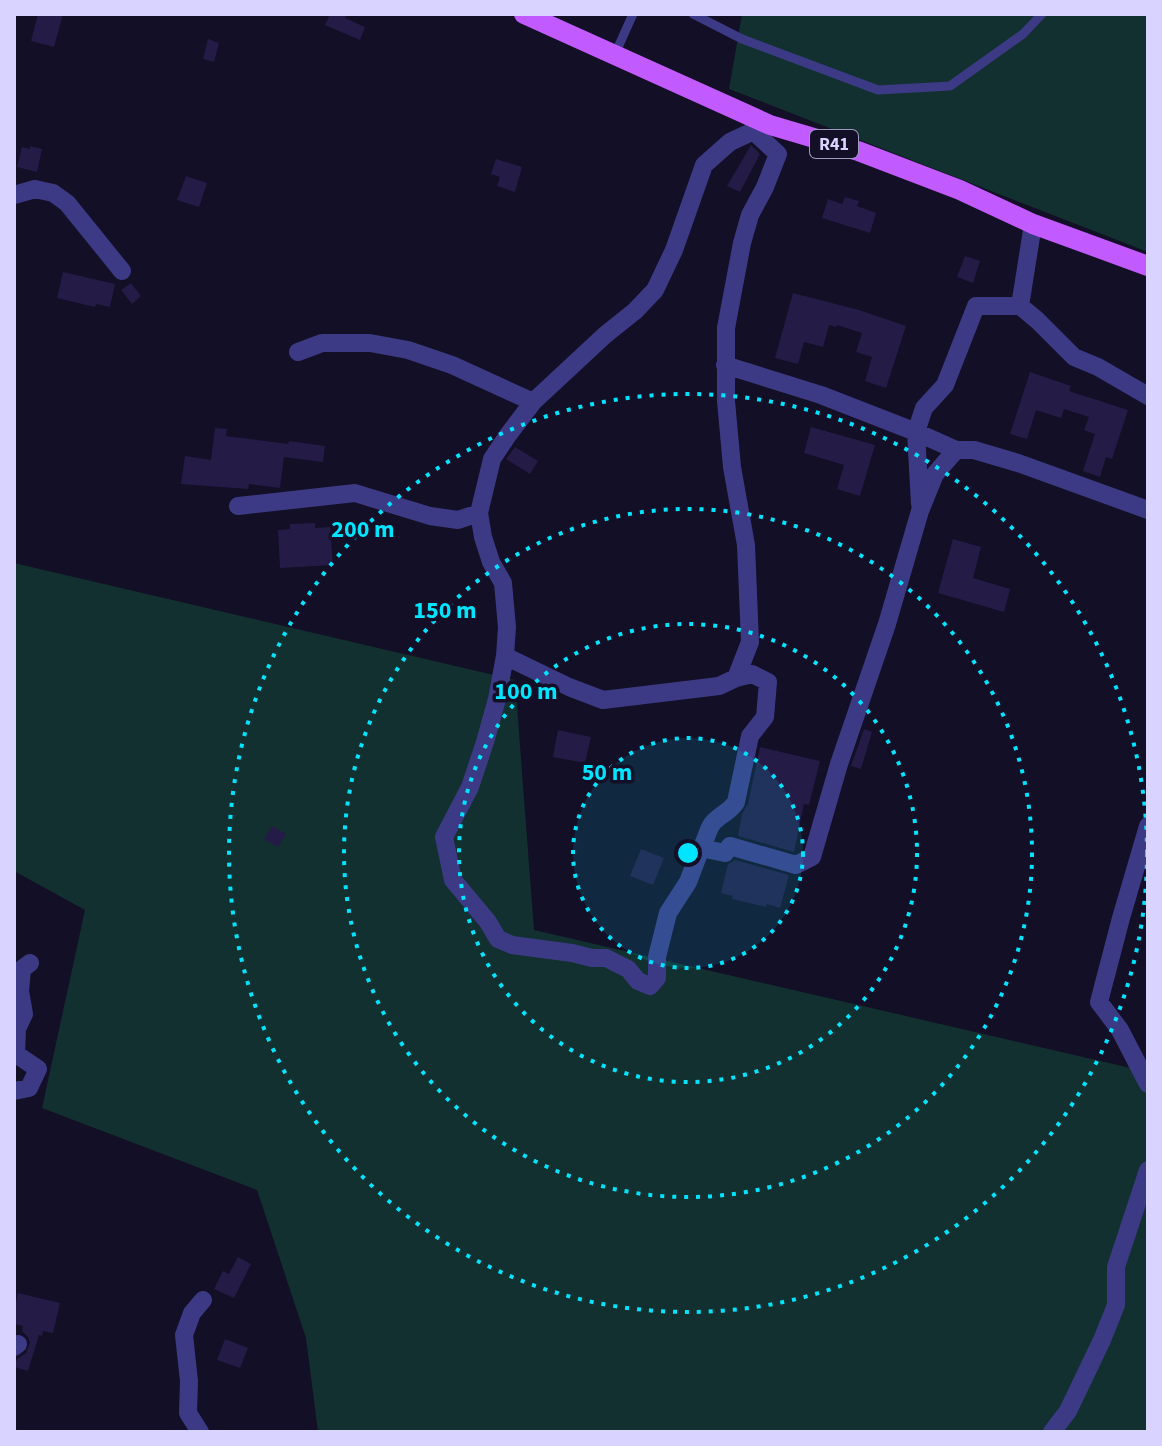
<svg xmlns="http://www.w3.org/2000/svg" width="1162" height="1446" font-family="'Source Sans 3',sans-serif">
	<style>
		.green { fill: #12302f }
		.building { fill: #241b47 }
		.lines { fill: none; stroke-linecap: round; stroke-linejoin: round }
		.service { stroke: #3d3a85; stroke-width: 9 }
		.minor { stroke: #3d3a85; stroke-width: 18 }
		.primary { stroke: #c25bff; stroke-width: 20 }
		.ring { fill: none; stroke: #00e5ff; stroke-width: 4; stroke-dasharray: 4 8 }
		.labels { text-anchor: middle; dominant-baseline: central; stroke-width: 7; stroke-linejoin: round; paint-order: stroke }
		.shield { fill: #130f26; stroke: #9e99be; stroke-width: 2 }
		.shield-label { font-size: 18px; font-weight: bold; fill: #d9d4ff }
		.centre { fill: #00e5ff; stroke: #130f26; stroke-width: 4 }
		.ring-label { font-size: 24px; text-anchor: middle; font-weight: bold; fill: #00e5ff; stroke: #130f26; stroke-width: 7; stroke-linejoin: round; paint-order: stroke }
	</style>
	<rect width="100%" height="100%" fill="#130f26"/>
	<path class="green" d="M742,14H1148V252L729,89Z
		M14,563L515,680L534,930L1148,1072V1432H318L306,1338L257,1190L42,1108L85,910L14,871Z"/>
	<path class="building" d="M38,14H63L54,47L31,41Z
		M330,14H347L345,18L365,27L360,40L325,25Z
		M208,39L219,43L214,62L203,59Z
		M751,145L760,154L740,192L727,186Z
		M30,146L42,149L37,172L17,167L22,147L30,149Z
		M496,159L522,167L515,192L497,186L500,177L491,174Z
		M186,176L207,183L199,207L177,200Z
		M845,197L859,201L857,206L876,213L870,233L822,218L828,199L842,204Z
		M965,256L980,261L973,283L957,277Z
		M63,272L115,284L110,307L96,304L95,307L57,298Z
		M131,283L141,296L132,304L121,290Z
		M793,293L859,310L906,326L886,388L865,381L872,357L856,352L862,333L837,325L836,327L829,325L823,347L804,342L798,364L775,358Z
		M1030,372L1071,386L1069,391L1128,410L1112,459L1106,457L1100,477L1083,471L1095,434L1084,430L1089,417L1064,409L1061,418L1036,410L1027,439L1010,434Z
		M811,427L875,445L860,496L837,489L844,465L804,453Z
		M215,428L227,429L226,436L288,444L289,441L325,446L323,462L284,457L280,488L249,484L248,489L181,484L185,456L211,460Z
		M515,447L538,461L530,474L506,459Z
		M315,523V528L330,527L333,565L280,568L278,530L290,529V524Z
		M953,539L981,547L973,578L1010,589L1004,612L938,593Z
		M864,729L872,732L861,769L851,766Z
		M558,730L591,737L585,763L553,757Z
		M760,747L820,761L809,805L804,804L794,852L738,836L742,814L748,804Z
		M272,826L286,834L278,847L264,839Z
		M641,849L664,858L653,885L630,876Z
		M735,860L789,875L780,908L767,904L766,907L732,899L733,896L721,893L728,864Z
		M238,1257L251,1264L234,1298L214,1289L223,1271L229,1274Z
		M18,1293L60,1303L53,1333L43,1331L42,1336L39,1335L28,1371L14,1367L17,1359L26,1353L30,1343L28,1337L22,1331L23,1326L14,1324V1311Z
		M225,1339L248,1348L240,1368L217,1360Z"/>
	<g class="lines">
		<path class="service" d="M693,14L742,39L878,90L950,86L1023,34L1042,14
			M615,54L633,14"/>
		<path class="minor" d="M14,195L35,189L53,193L67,203L122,271
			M1033,224L1020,306L1037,320L1074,357L1098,367L1148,396
			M298,352L322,343H370L408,350L452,365L533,402
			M725,365L821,395L916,432L956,450
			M920,504L916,432L924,408L945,385L976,306H1020
			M238,506L355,493L430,516L458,520L479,513L492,459L508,435L533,402L605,335L635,311L655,290L674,250L704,165L730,142L760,128
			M479,513L483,537L491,562L503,583L507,627L505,656L497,699L485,742L470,787L444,837L453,880L488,922L498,939L512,945L572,953L592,958H606L628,969L638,981L650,986L657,978V957L668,913L688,882L701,848L725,853L730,846L796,865L812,857L839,764L887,624L920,511L935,474L956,450H974L1018,463L1148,510
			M505,656L569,687L603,700L719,686L736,678L750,642L746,545L732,467L726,401V328L742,243L750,215L765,187L778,154L752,130
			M1148,826L1121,918L1099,1002L1120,1030L1148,1084
			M701,848C706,841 707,831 712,824C719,815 730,812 736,802L750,736L765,717L768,682L752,674L736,678
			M14,1091L29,1088L38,1069L16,1054L17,1029L24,1014L20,991L22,969L30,963
			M14,1347L18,1344
			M200,1432L188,1413L189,1381L184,1335L192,1313L203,1300
			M1052,1432L1068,1411L1102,1340L1116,1305V1267L1148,1170"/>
		<path class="primary" d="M524,14L770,125L858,151L960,190L1033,224L1148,266"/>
	</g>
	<circle cx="688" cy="853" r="115" fill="#00e5ff" fill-opacity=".12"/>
	<g class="ring">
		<circle cx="688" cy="853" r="115"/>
		<circle cx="688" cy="853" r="229"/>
		<circle cx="688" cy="853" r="344"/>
		<circle cx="688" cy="853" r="459"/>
	</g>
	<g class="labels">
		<rect class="shield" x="810" y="130" width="48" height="28" rx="6"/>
		<g class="shield-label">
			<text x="834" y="144">R41</text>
		</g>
	</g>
	<circle cx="688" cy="853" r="12" class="centre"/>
	<g class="ring-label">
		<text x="363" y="537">200 m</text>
		<text x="445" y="618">150 m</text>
		<text x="526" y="699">100 m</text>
		<text x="607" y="780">50 m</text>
	</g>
	<rect width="1162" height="1446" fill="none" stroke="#d9d4ff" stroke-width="32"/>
</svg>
